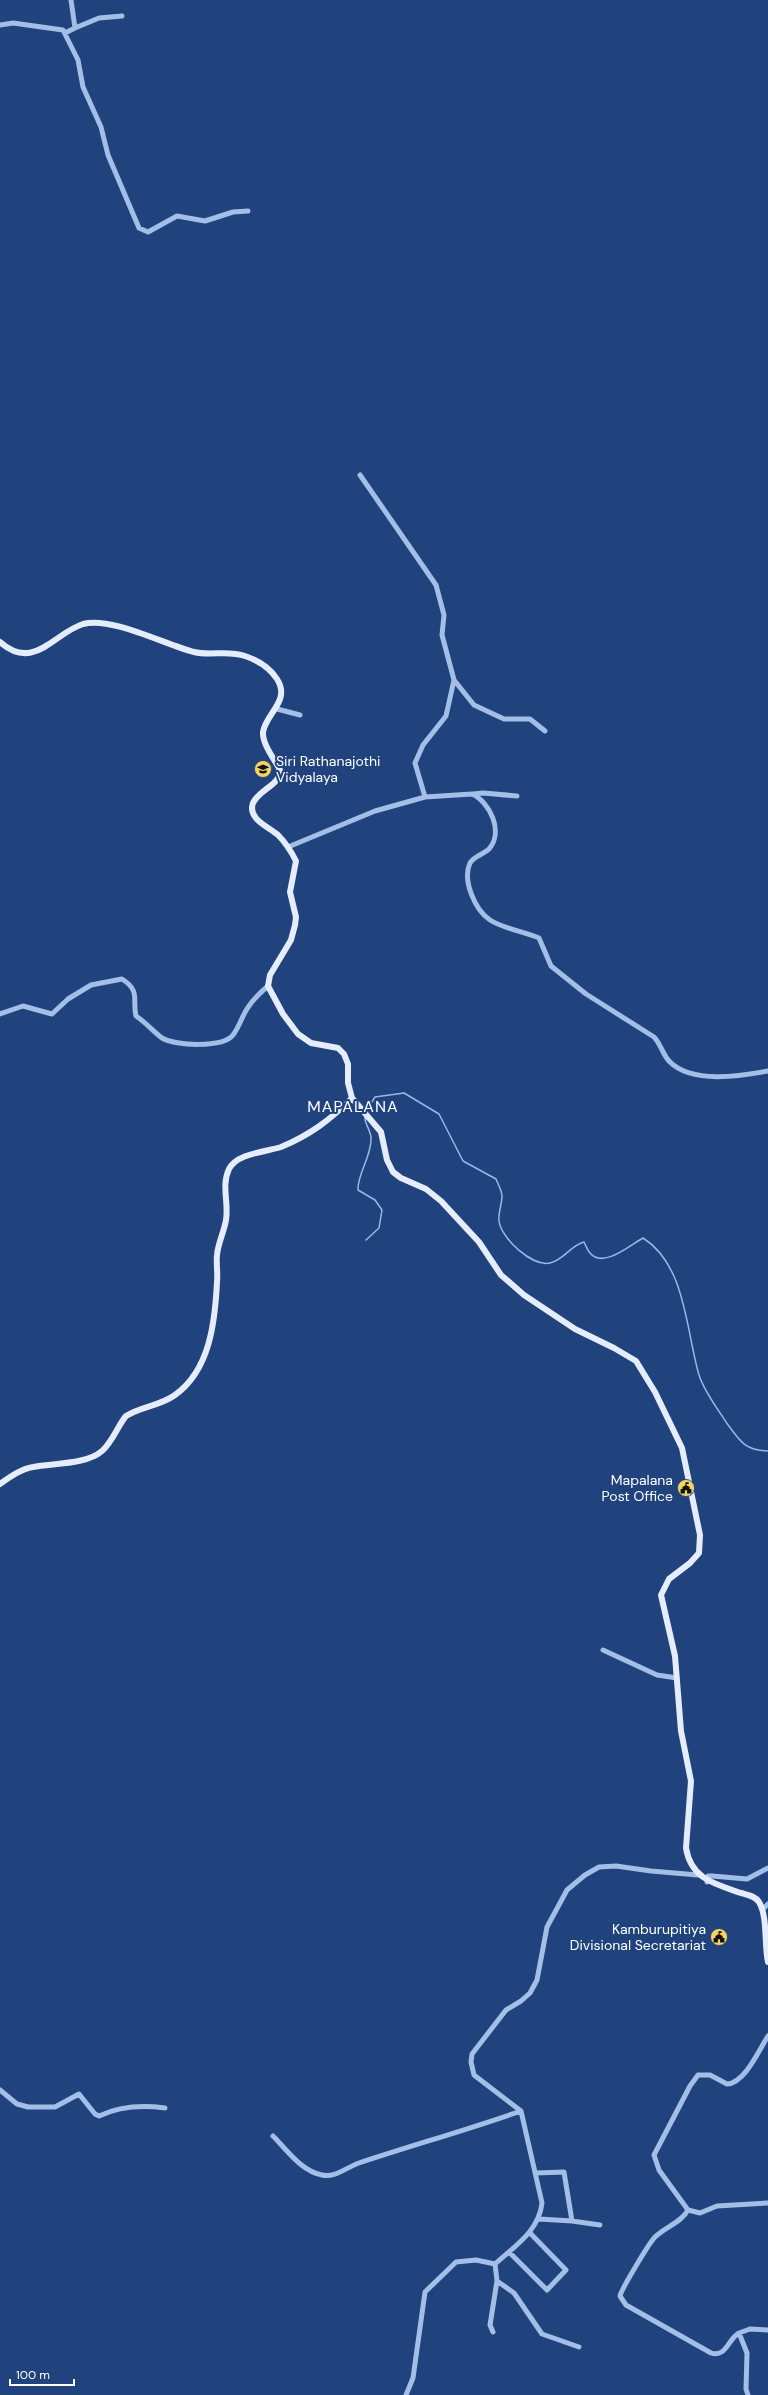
<svg xmlns="http://www.w3.org/2000/svg" width="768" height="2395" font-family="'DM Sans',sans-serif">
	<style>
		.lines { fill: none; stroke-linecap: round; stroke-linejoin: round }
		.stream { stroke: #97b8e8; stroke-width: 1.5 }
		.minor { stroke: #a3bee7; stroke-width: 5 }
		.major { stroke: #e5edfd; stroke-width: 6 }
		.labels { text-anchor: middle; dominant-baseline: central; stroke-width: 4; stroke-linejoin: round; paint-order: stroke }
		.poi-label { font-size: 14px; fill: #fff; stroke: #20437d; text-anchor: end }
		.quarter-label { font-size: 16px; letter-spacing: 1px; fill: #fff; stroke: #20437d }
	</style>
	<rect width="100%" height="100%" fill="#20437d"/>
	<g class="lines">
		<path class="stream" d="M366,1111L375,1097L404,1093L439,1114L463,1161L496,1179C498,1184 502,1191 502,1196C502,1204 498,1213 499,1221C501,1238 532,1267 550,1263C564,1260 571,1245 584,1242C586,1246 588,1251 590,1253C603,1269 630,1245 643,1238C686,1265 686,1331 699,1375C704,1391 717,1408 726,1422C740,1441 744,1450 768,1451
			M365,1116C364,1124 371,1130 371,1138C372,1156 357,1174 358,1190L375,1200L382,1210L379,1228L366,1240"/>
		<path class="minor" d="M0,25L13,23L63,30L78,60L83,87L101,127L108,155L139,228L148,232L177,216L205,221L233,212L248,211
			M75,28L99,18L122,16
			M65,33L75,28L71,0
			M360,475L436,585L444,615L442,635L454,680L446,716L423,745L415,763L425,797
			M454,680L474,705L504,719H530L545,731
			M277,709L300,715
			M473,794L483,793L517,796
			M288,847L375,811L425,797L472,794C490,802 504,832 489,849C484,854 474,856 470,863C462,880 475,910 490,920C504,929 523,931 539,938L551,966L586,994L654,1037C661,1044 663,1056 670,1062C692,1084 741,1076 768,1071
			M0,1014L23,1006L52,1014L68,999L91,985L122,979C141,991 132,1000 136,1016C145,1022 153,1031 162,1038C175,1046 223,1048 233,1035C240,1026 242,1015 249,1006C254,998 261,992 268,986
			M603,1650L657,1675L677,1678
			M707,1882L708,1876H712L747,1879L768,1868
			M763,1909L768,1904
			M0,2090L17,2104L28,2107H55L79,2094L95,2114L99,2116C120,2106 143,2105 165,2108
			M273,2136C287,2150 301,2171 322,2175C335,2178 347,2167 359,2163C413,2145 467,2130 521,2111
			M536,2173L564,2172L572,2221L539,2219
			M688,2210L700,2213L717,2206L768,2203
			M572,2221L600,2225
			M509,2252L547,2290L566,2270L530,2233
			M495,2264C515,2246 539,2231 542,2203L521,2111L474,2075L471,2062L472,2054L506,2010L521,2001L530,1993L537,1980L547,1927L567,1890L585,1875L599,1867L616,1866L651,1871L698,1875
			M495,2264L497,2281L514,2293L542,2334L579,2347
			M493,2332L490,2325L497,2281
			M739,2333L750,2329L768,2330
			M406,2395L413,2378L425,2292L456,2262L476,2260L495,2264
			M748,2395L746,2389L747,2353L739,2333C728,2339 726,2358 711,2353L626,2305L620,2296C621,2290 649,2243 655,2237C665,2227 682,2222 688,2210L659,2170L654,2155L690,2086L698,2075H710L727,2084C745,2083 759,2050 768,2036"/>
		<path class="major" d="M0,642C34,672 54,633 83,624C111,616 166,645 194,652C210,656 229,650 245,656C257,660 270,668 277,679C291,701 266,713 263,732C262,744 275,760 280,770C280,786 259,789 253,803C247,819 269,827 278,835C286,843 291,851 296,861L290,892L296,917L295,925L291,940L270,975L268,986L283,1014L298,1034L311,1043L338,1048L344,1054L348,1064V1083L352,1098L381,1132L387,1160L393,1172L401,1178L426,1189L441,1201L479,1242L501,1275L524,1295L575,1329L614,1348L636,1361L655,1392L682,1448L700,1535L699,1553L690,1563L669,1579L661,1595L675,1656L681,1731L691,1781L686,1848C691,1879 715,1884 741,1893C748,1895 755,1896 759,1902C768,1917 764,1945 768,1962
			M0,1484C10,1477 21,1469 33,1467C52,1463 86,1465 102,1451C113,1441 117,1427 126,1416C142,1406 160,1406 175,1395C210,1370 215,1322 217,1282C218,1273 216,1264 217,1255C218,1243 224,1232 226,1220C229,1203 221,1186 229,1169C237,1153 266,1152 281,1147C310,1135 330,1120 352,1098"/>
	</g>
	<defs>
		<g id="school-disc" transform="scale(0.9)"><circle r="9.5" fill="#f4d364" stroke="#20437d"/><path d="M0-5L7-2L0 1L-7-2ZM-4 1L0 2.5L4 1V4Q0 6-4 4Z" fill="#111"/></g>
		<g id="civic-disc" transform="scale(0.9)"><circle r="9.5" fill="#f4d364" stroke="#20437d"/><path d="M-.6-6.5H3V-4.5H.6V-3L4-1V1h2V6H-6V1h2V-1L-.6-3ZM-1.2 2.5V6h2.4V2.5Z" fill="#111"/></g>
	</defs>
	<g fill-rule="evenodd">
		<use href="#school-disc" x="263" y="769"/>
		<use href="#civic-disc" x="686" y="1488"/>
		<use href="#civic-disc" x="719" y="1937"/>
	</g>
	<g class="labels">
		<g class="poi-label">
			<text x="276" y="761" text-anchor="start">Siri Rathanajothi<tspan x="276" dy="16">Vidyalaya</tspan></text>
			<text x="673" y="1480">Mapalana<tspan x="673" dy="16">Post Office</tspan></text>
			<text x="706" y="1929">Kamburupitiya<tspan x="706" dy="16">Divisional Secretariat</tspan></text>
		</g>
		<g class="quarter-label">
			<text x="353" y="1106">MAPALANA</text>
		</g>
	</g>
	<path d="M10 2379v6h64v-6" fill="none" stroke="#ffffff" stroke-width="2"/>
	<text x="16" y="2379" font-size="12" fill="#ffffff" stroke="#20437d" stroke-width="3" paint-order="stroke">100 m</text>
</svg>
